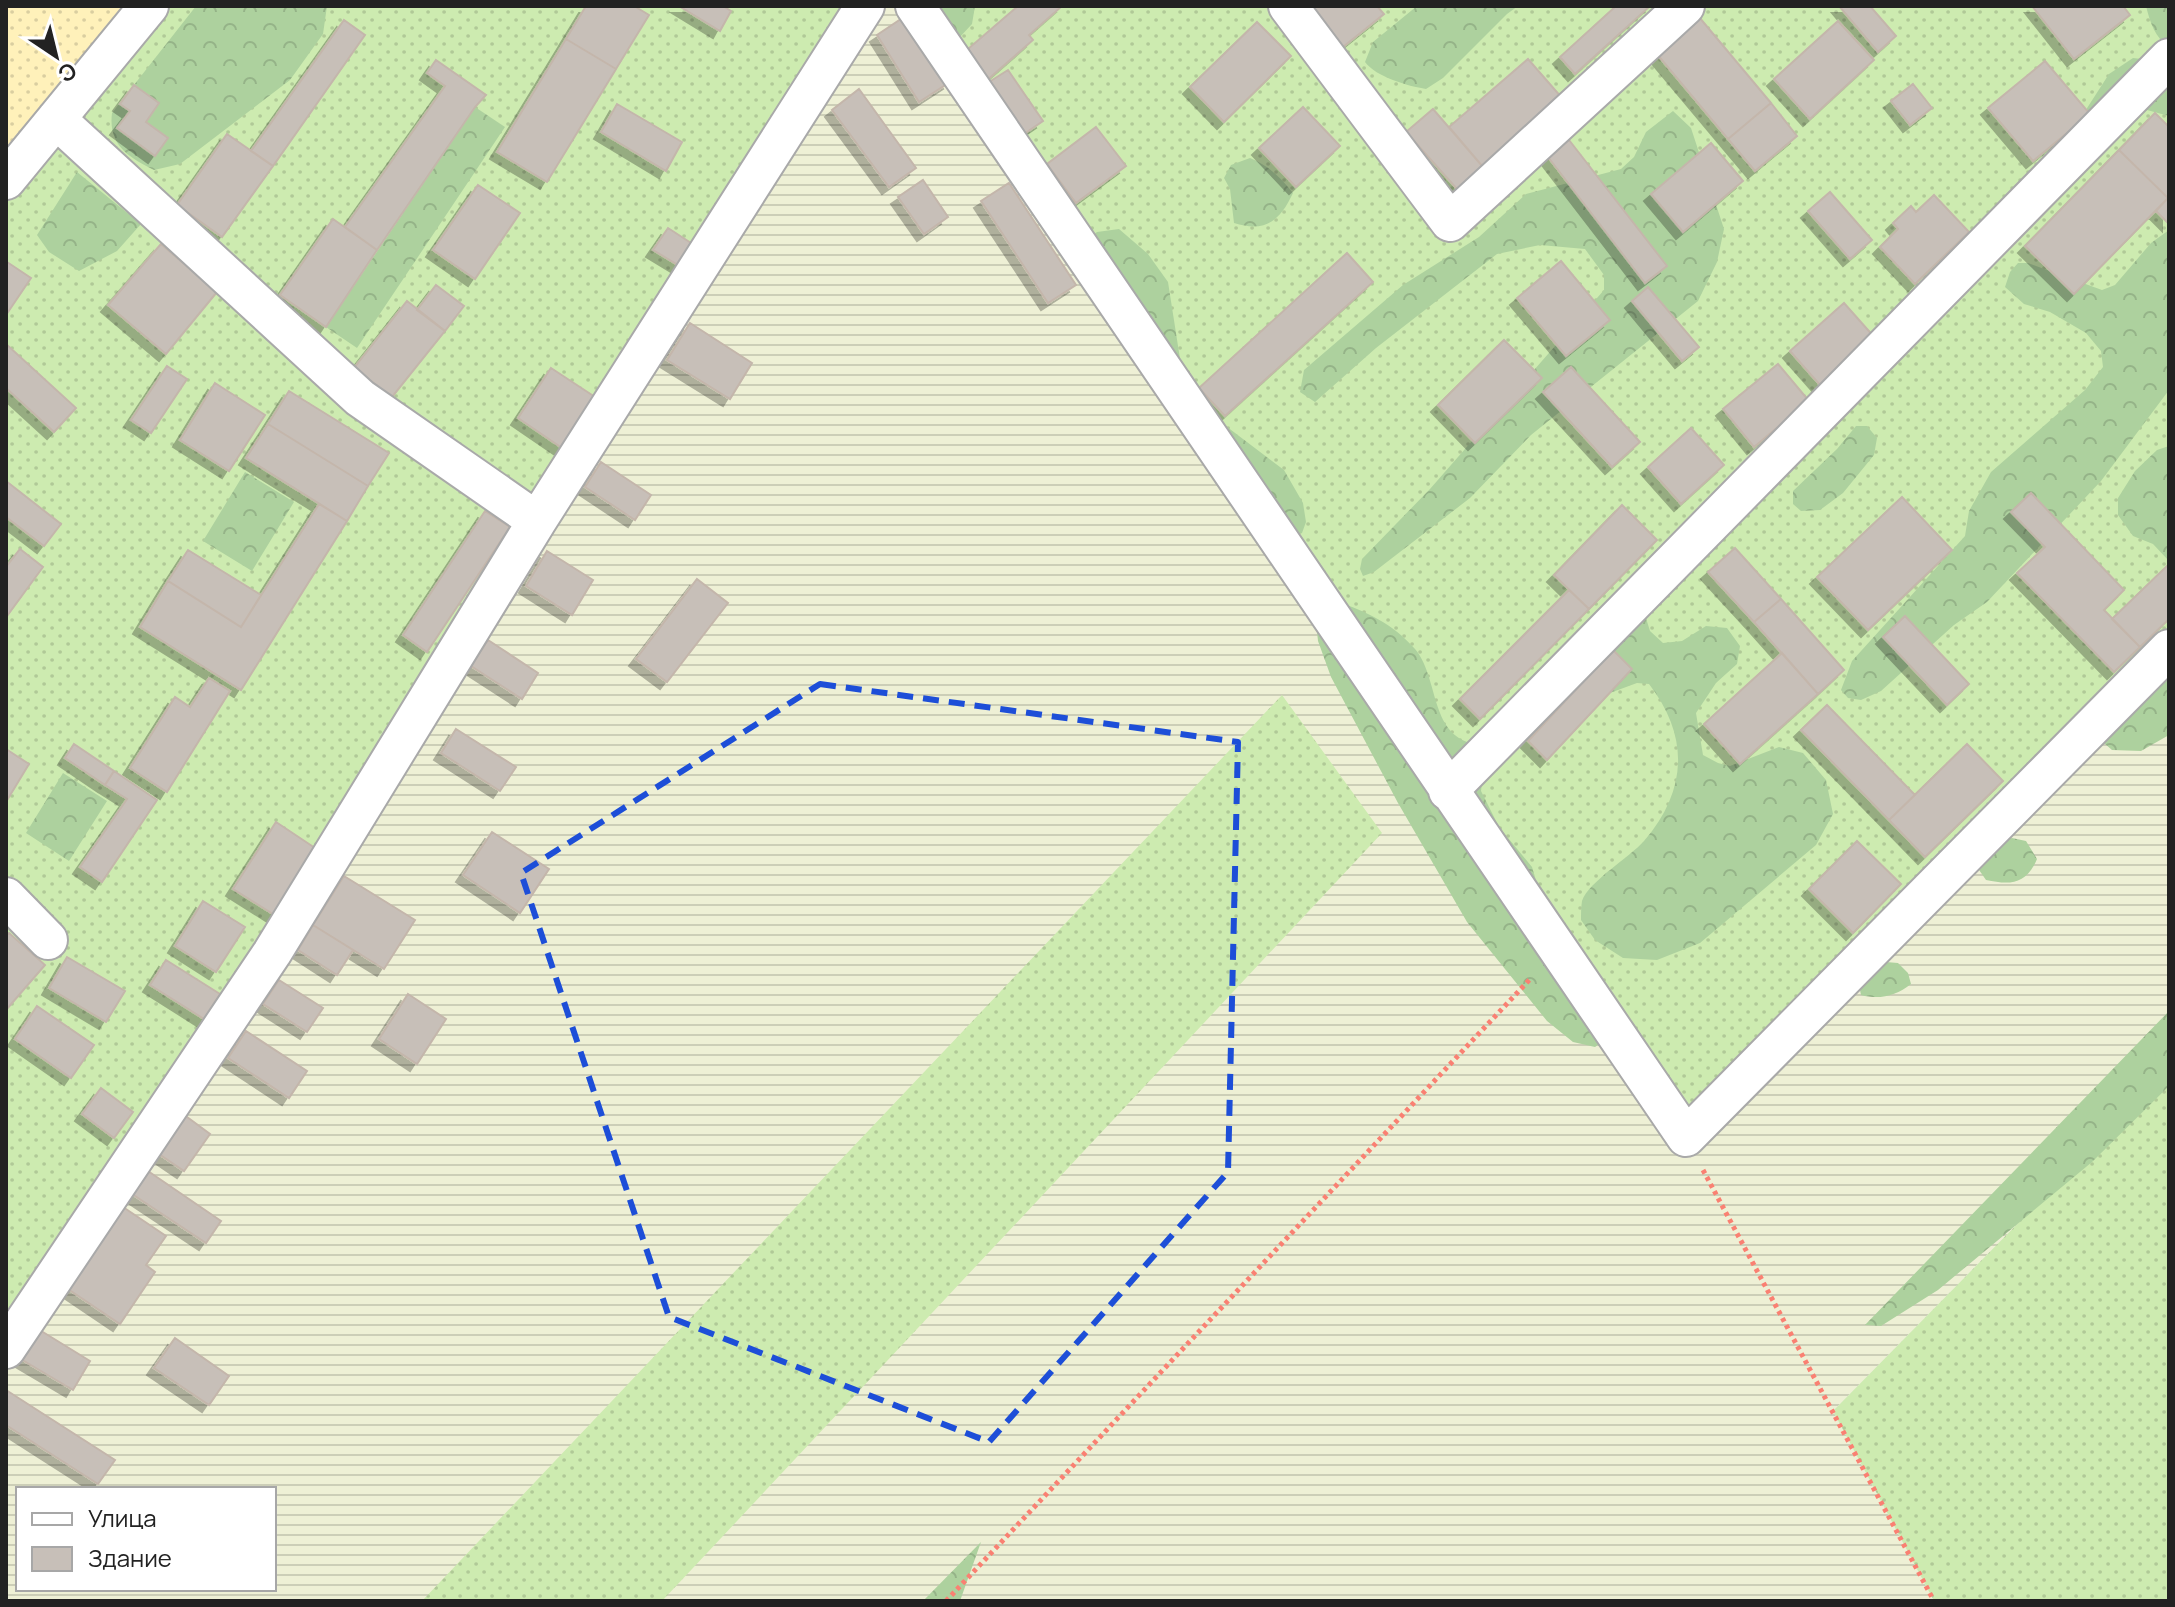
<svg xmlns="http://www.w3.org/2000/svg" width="2175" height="1607" font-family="Manrope,sans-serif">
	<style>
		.farmland { fill: url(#farmland-rules); fill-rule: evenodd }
		.grass { fill: url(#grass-dots) }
		.forest { fill: url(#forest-crowns) }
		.sand { fill: url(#sand-dots) }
		.building { fill: #c7bfb8; stroke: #c4b6ab; stroke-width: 2; filter: url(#shadow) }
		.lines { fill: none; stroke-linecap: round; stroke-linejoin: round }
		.minor-casing { stroke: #a9a9a9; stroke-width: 42 }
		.path { stroke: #fa8072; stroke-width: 5; stroke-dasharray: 4 4; stroke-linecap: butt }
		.minor { stroke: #fff; stroke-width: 38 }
		.marked { fill: none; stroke: #1d4ed8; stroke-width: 6; stroke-dasharray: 16 10; stroke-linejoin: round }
	</style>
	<defs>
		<pattern id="farmland-rules" width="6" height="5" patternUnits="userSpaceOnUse" patternTransform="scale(2)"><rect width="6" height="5" fill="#eef0d5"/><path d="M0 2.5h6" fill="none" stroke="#ccceb7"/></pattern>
		<pattern id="grass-dots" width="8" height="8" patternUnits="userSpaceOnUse" patternTransform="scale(2)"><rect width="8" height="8" fill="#cdebb0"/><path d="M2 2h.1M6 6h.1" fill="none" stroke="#b0c997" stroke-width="1.8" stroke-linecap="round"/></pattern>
		<pattern id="forest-crowns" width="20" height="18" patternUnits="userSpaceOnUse" patternTransform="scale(2)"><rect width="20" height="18" fill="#add19e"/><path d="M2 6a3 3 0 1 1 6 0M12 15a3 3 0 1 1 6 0" fill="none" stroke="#95b388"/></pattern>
		<pattern id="sand-dots" width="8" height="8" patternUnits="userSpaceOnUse" patternTransform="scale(2)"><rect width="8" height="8" fill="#fff1ba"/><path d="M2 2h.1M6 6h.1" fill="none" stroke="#dacea0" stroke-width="1.8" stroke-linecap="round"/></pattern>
		<filter id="shadow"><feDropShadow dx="-7" dy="7" stdDeviation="0" flood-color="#0004"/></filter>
	</defs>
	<rect width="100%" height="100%" fill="#f2efe9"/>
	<path class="farmland" d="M865,6H915L2169,649V1070L1833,1411L1934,1601H6V1349ZM18,1489H274V1589H18Z"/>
	<path class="grass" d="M149,6H865L6,1349V180Z
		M915,6H2169V649L1686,1137Z
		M1282,695L1382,833L662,1601H422Z
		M2169,1070V1601H1934L1833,1411Z"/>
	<path class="forest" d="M196,6H327L323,34L290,80L180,164L154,170C128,157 108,145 112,113Z
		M915,6H975L972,24L959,38Z
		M1417,6H1518L1507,14L1443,78L1426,89C1408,86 1376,77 1365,62L1373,42Z
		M2146,6H2169V47C2155,38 2150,22 2146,6Z
		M2133,58L2150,60L2169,76V116L2147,110L2077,177L2060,150L2109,74Z
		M475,107L505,127L357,348L326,327Z
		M1673,111L1691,128L1724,229L1717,262L1698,301L1531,435L1470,498L1374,572L1363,576L1360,569L1362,559L1430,489L1604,290V275L1585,249L1540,245L1497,254L1376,348L1315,402L1300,392L1304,370L1403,285L1479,237L1526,194L1621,169L1634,157L1646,132Z
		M1250,158C1269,166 1280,177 1293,193C1280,221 1265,233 1234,223L1230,189L1224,178L1231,165Z
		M77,172L141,224L117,251L79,271L49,252L37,235Z
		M1119,229L1148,254L1168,282L1181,365L1214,417L1284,470L1303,503L1306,522L1302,533L1290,532L1087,240L1097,232Z
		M2169,230V390L2101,481L1987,602L1954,625L1881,691L1861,700L1848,698L1841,690L1852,661L1965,536L1969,511L1991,472L2085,390L2103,367L2101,351L2086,333L2050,312L2024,304L2005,287L2010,272L2018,263H2028L2102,290L2115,285L2151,243Z
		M1856,426H1867L1877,438L1874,455L1843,493L1820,510L1801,511L1793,504V491L1837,449Z
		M2169,446V561L2153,544L2133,536L2118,515V498L2135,471L2157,450Z
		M245,472L294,502L252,571L203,541Z
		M1336,601C1367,612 1392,623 1415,649C1438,676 1430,728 1467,742L1482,734L1645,615L1650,631L1663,643L1682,641L1706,626L1727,628L1740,646L1737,664L1716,683L1696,713L1703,755L1718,763L1730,766L1779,747L1803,753L1826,780L1833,814L1816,845L1700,943L1657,960L1623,958L1595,940L1581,920C1581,914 1581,907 1582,901C1588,882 1630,857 1644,841C1687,791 1690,737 1649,684L1637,683L1526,724L1484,768L1481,791L1499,827L1532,867L1540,894L1583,958L1608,986L1618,1006L1608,1038L1595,1047L1573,1042L1547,1021L1467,922L1398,803L1331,677L1318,641L1315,613Z
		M2169,634V735L2141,751L2112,750L2096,736Z
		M63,773L107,801L69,861L26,833Z
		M2012,838L2026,841L2037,859C2026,885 2010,885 1986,880L1977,867L1993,842Z
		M1886,962L1898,963L1908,973L1911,984C1896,996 1879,1000 1861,995L1859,985Z
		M2169,1011V1086L2092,1162L1938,1290L1881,1326L1865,1325Z
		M981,1542L960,1601H923Z"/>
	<path class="sand" d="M6,6H149L6,180Z"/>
	<path class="building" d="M586,6H634L649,15L616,69L566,39Z
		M679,6H723L731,11L720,31Z
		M1018,6H1062L1029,35L1033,40L985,82L961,55Z
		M1311,6H1377L1384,14L1338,51Z
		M1616,6H1650L1575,74L1560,57Z
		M1839,6H1870L1896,36L1878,52Z
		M2032,6H2123L2130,15L2074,59Z
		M907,15L950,82L919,102L877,35Z
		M1699,17L1771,103L1728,139L1656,53Z
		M344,20L365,35L273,166L251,151Z
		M1838,21L1874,60L1810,119L1774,79Z
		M1257,22L1291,56L1224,122L1190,87Z
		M566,39L616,69L547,182L497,152Z
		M1528,59L1562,98L1483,167L1449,127Z
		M436,60L486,95L475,107L377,250L345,227L445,86L427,73Z
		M2045,61L2090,114L2033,161L1988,108Z
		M1008,70L1043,121L1021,136L986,84Z
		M1913,84L1932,108L1910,125L1891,101Z
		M134,85L159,103L146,122L168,138L155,156L117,128L130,111L120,104Z
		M859,89L916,168L889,187L832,110Z
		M1771,103L1797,136L1755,171L1728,139Z
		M617,104L682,142L666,171L601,132Z
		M1303,107L1340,146L1296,187L1259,148Z
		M1433,109L1483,167L1457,189L1406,132Z
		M2155,113L2169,127V224L2156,211L2168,198L2119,150Z
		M1096,127L1126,166L1076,203L1047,164Z
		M227,134L273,166L222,237L177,205Z
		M1569,140L1667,266L1645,283L1548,157Z
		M1711,143L1743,181L1683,232L1651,194Z
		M2119,150L2168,198L2074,294L2025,246Z
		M923,180L948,217L924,234L898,197Z
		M1009,183L1076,285L1048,303L981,201Z
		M478,185L520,213L475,279L433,250Z
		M1830,192L1872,240L1850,259L1808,211Z
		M1934,195L1969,232L1915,284L1880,247L1898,229L1893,223L1911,206L1916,212Z
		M333,219L377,250L326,327L280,295Z
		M668,228L691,243L678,265L653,250Z
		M161,244L217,292L166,354L108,305Z
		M1347,253L1373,282L1225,416L1199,388Z
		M1561,261L1610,320L1566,356L1517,298Z
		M7,262L31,278L6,315V263Z
		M436,285L464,306L445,331L417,310Z
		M1648,287L1699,347L1682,361L1632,301Z
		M407,301L445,331L392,397L354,368Z
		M1844,303L1875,338L1820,385L1790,351Z
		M690,323L752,363L730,399L667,360Z
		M1504,340L1542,378L1475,443L1438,405Z
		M6,344L76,408L54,432L6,388Z
		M1778,364L1809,401L1754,447L1723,409Z
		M167,366L187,379L151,433L131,420Z
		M1571,367L1640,442L1612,467L1543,392Z
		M551,368L595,397L562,448L518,418Z
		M215,383L265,415L229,471L180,440Z
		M289,391L389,453L368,486L268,424Z
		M268,424L368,486L347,521L246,458Z
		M1691,428L1724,465L1681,504L1648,467Z
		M601,462L651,495L635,520L585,487Z
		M6,481L61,524L44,546L6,517Z
		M2031,493L2124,590L2104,610L2140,647L2114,672L2017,573L2045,547L2011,512Z
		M1902,497L1952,550L1868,630L1817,577Z
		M319,504L347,521L241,690L140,627L168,581L241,627Z
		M1622,505L1657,540L1589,609L1554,575Z
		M485,511L510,527L427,652L403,635Z
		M1735,548L1781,599L1754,622L1708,572Z
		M20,549L43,567L7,616L6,567Z
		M188,550L261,595L241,627L168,581Z
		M547,551L593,580L572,615L526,586Z
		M2169,564V619L2140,647L2112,619Z
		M697,579L728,603L667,682L636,659Z
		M1569,590L1589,609L1480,719L1460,699Z
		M1781,599L1844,670L1818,694L1754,622Z
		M1905,616L1969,684L1947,705L1883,637Z
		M488,640L538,673L522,699L471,666Z
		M1613,650L1632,669L1547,760L1528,741Z
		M1782,653L1818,694L1740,764L1704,724Z
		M209,678L230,691L167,792L130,768L175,697L190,707Z
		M1827,705L1915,795L1889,820L1801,730Z
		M456,729L516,767L500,791L441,753Z
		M74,744L114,771L105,785L65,758Z
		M1967,744L2003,781L1925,857L1889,820Z
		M6,749L29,764L6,802Z
		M114,771L157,800L102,882L80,867L127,799L105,785Z
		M276,822L318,850L276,916L233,889Z
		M492,832L549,869L520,913L463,875Z
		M1857,841L1901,884L1853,933L1809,889Z
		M344,876L415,920L384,969L313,925Z
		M203,901L245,927L216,972L175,946Z
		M313,925L353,950L337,975L298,950Z
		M9,933L45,965L6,1010V936Z
		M67,957L125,991L106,1022L49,988Z
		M166,960L220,994L204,1019L150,985Z
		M279,980L323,1008L307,1032L263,1004Z
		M408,994L446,1019L417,1064L379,1039Z
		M37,1006L94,1045L71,1078L15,1039Z
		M246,1031L307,1071L289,1098L228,1058Z
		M101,1088L133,1112L114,1138L82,1114Z
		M183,1114L210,1134L184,1171L156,1152Z
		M145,1169L221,1221L206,1243L129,1192Z
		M120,1205L166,1236L146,1265L155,1272L120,1324L65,1287Z
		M38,1329L90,1361L73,1390L19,1358Z
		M175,1338L229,1376L209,1405L154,1368Z
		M6,1390L115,1460L98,1484L6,1425Z"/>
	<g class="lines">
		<g class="minor-casing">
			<path id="minor" d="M915,6L1686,1137L2169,649
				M1288,6L1450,222L1685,6
				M56,119L360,398L537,521L865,6
				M6,180L149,6
				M1448,791L2169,58
				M6,897L48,940
				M6,1349L272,953L537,521"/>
		</g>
		<path class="path" d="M1703,1170L1934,1601
			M946,1601L1532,977"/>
		<use href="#minor" class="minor"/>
	</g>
	<path class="marked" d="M820,684L1238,742L1228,1172L989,1442L669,1317L521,873Z"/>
	<rect width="2175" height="1607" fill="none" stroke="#222222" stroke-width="16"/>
	<rect x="16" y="1487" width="260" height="104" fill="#ffffff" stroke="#a7a7a7" stroke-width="2"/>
	<rect x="32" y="1513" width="40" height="12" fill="#ffffff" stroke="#a7a7a7" stroke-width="2"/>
	<text x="88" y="1527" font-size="24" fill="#222222">Улица</text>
	<rect x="32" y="1547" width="40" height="24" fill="#c7bfb8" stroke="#a7a7a7" stroke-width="2"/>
	<text x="88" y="1567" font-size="24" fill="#222222">Здание</text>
	<g transform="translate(56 56) rotate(145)" stroke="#ffffff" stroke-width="6" paint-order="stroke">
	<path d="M0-6L14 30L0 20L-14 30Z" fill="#222222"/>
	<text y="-12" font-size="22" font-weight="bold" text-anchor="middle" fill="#222222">С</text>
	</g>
</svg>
